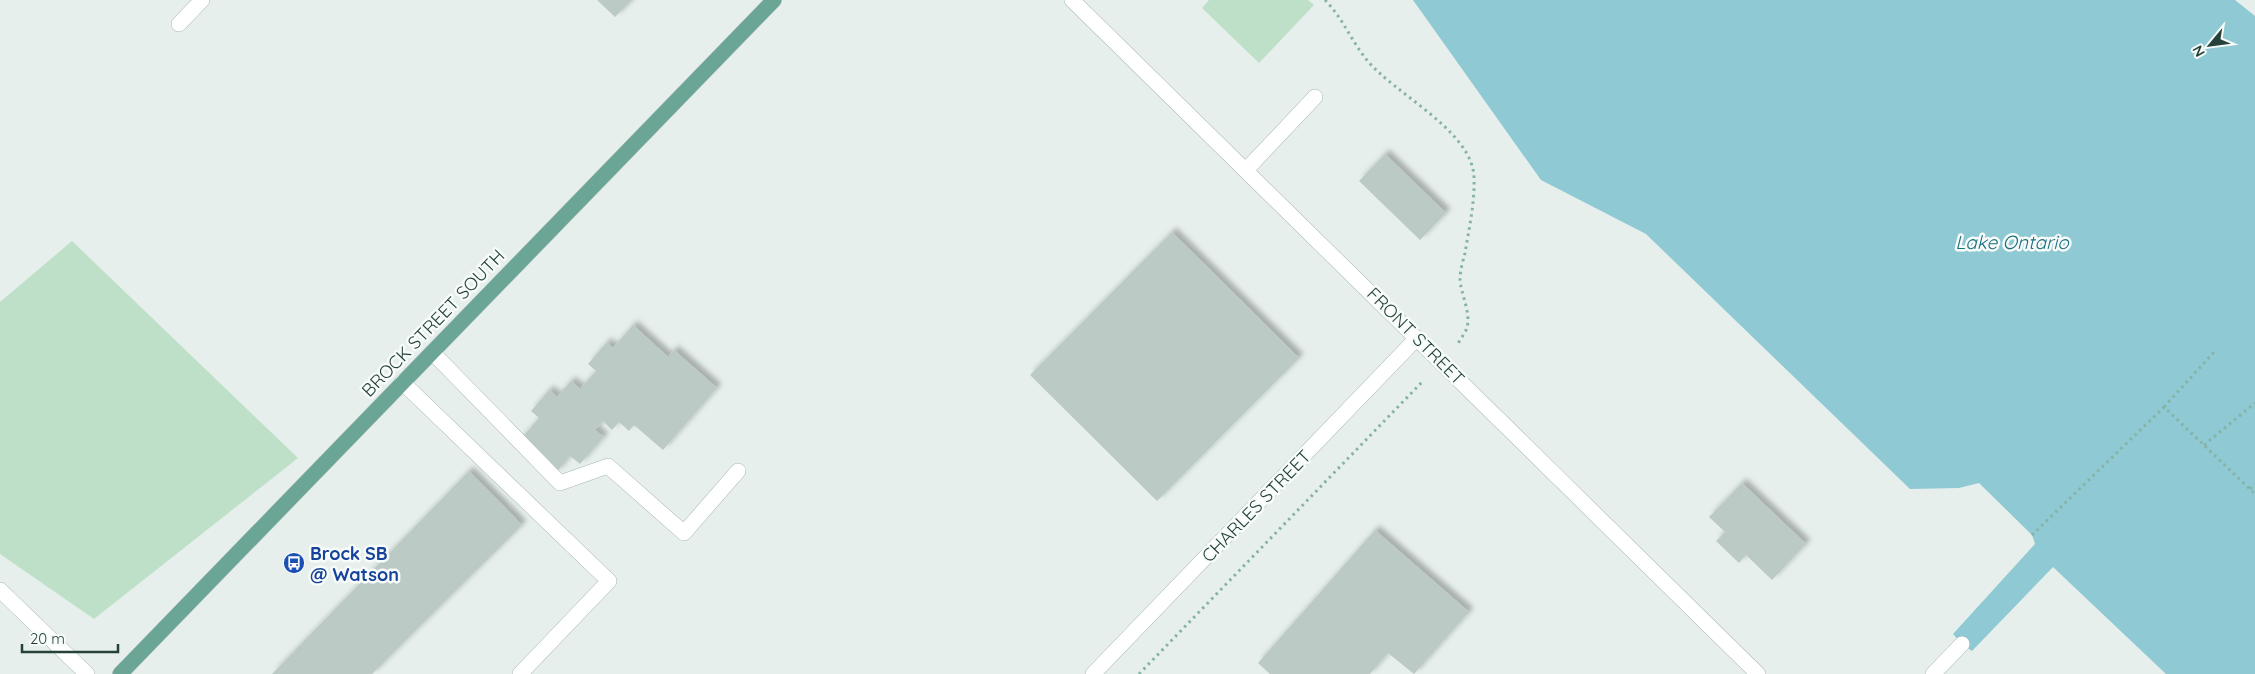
<svg xmlns="http://www.w3.org/2000/svg" width="2255" height="674" font-family="Quicksand,sans-serif">
	<style>
		.green { fill: #bfe0c8 }
		.water { fill: #8ec9d4 }
		.building { fill: #bbcac4; filter: url(#shadow) }
		.lines { fill: none; stroke-linecap: round; stroke-linejoin: round }
		.minor-casing { stroke: #a8b8b2; stroke-width: 16 }
		.major-casing { stroke: #c2cac8; stroke-width: 16 }
		.path { stroke: #86b3a5; stroke-width: 3; stroke-dasharray: 2.5 4; stroke-linecap: butt }
		.minor { stroke: #fff; stroke-width: 15 }
		.major { stroke: #6aa596; stroke-width: 15 }
		.labels { text-anchor: middle; dominant-baseline: central; stroke-width: 5; stroke-linejoin: round; paint-order: stroke }
		.street-label { font-size: 18px; fill: #24423a; stroke: #f7fbf9 }
		.transit-label { font-size: 18px; font-weight: bold; fill: #164399; stroke: #f7fbf9; text-anchor: start }
		.water-label { font-size: 19px; font-style: italic; fill: #1c6f80; stroke: #f7fbf9 }
	</style>
	<defs>
		<filter id="shadow"><feDropShadow dx="4.5" dy="-4.5" stdDeviation="2.5" flood-color="#0004"/></filter>
	</defs>
	<rect width="100%" height="100%" fill="#e6efeb"/>
	<path class="green" d="M1209,0H1308L1314,5L1259,63L1202,8Z
		M72,241L298,458L94,619L0,554V302Z"/>
	<path class="water" d="M1413,0H2235L2255,16V674H2166L2053,567L1972,651L1962,644L1953,634L2035,544L2032,535L1979,483L1959,488L1910,489L1646,234L1541,180Z"/>
	<path class="building" d="M597,0H632L615,17Z
		M1385,154L1446,213L1420,240L1359,181Z
		M1172,232L1299,358L1157,501L1030,375Z
		M633,325L668,357L674,350L717,388L663,450L634,425L629,431L619,422L612,430L603,421L595,430L604,437L580,464L570,456L556,473L519,441L539,418L531,411L549,390L557,397L571,381L580,389L596,371L588,364L607,342L613,348Z
		M469,471L522,525L372,674H272Z
		M1742,483L1806,544L1772,580L1746,555L1739,563L1716,541L1725,532L1709,517Z
		M1375,530L1469,612L1414,674L1388,653L1370,674H1270L1258,663Z"/>
	<g class="lines">
		<g class="minor-casing">
			<path id="minor" d="M1072,0L1758,674
				M179,24L202,0
				M1246,170L1315,97
				M432,352L560,483L608,466L684,533L738,471
				M402,382L609,581L520,674
				M0,590L87,674
				M1093,674L1417,338
				M1933,674L1962,644"/>
		</g>
		<g class="major-casing">
			<path id="major" d="M120,674L774,0"/>
		</g>
		<path class="path" d="M1325,0C1342,17 1351,40 1366,59C1394,94 1472,130 1474,177C1475,202 1469,229 1465,253C1463,261 1460,271 1460,279C1461,295 1471,312 1467,328C1465,333 1460,340 1457,345
			M2164,407L2215,351
			M2204,445L2255,403
			M2250,489L2255,484
			M2032,535L2164,407L2255,494
			M1139,674L1424,380"/>
		<use href="#minor" class="minor"/>
		<use href="#major" class="major"/>
	</g>
	<defs>
		<g id="bus-disc" transform="scale(1.125)"><circle r="9.5" fill="#1a4fb4" stroke="#f7fbf9"/><path d="M-5-6H5V4H4V6H2V4H-2V6H-4V4H-5ZM-3.5-4V0h7V-4ZM-3.5 1.2v1.5H-2V1.2ZM2 1.2v1.5H3.5V1.2Z" fill="#fff"/></g>
	</defs>
	<g fill-rule="evenodd">
		<use href="#bus-disc" x="294" y="563"/>
	</g>
	<g class="labels">
		<g class="street-label">
			<text transform="translate(433 323) rotate(-46)">BROCK STREET SOUTH</text>
			<text transform="translate(1416 336) rotate(45)">FRONT STREET</text>
			<text transform="translate(1256 506) rotate(-46)">CHARLES STREET</text>
		</g>
		<g class="transit-label">
			<text x="310" y="553">Brock SB<tspan x="310" dy="21">@ Watson</tspan></text>
		</g>
		<g class="water-label">
			<text x="2012" y="242">Lake Ontario</text>
		</g>
	</g>
	<g transform="translate(2210 45) rotate(241)" stroke="#f7fbf9" stroke-width="4" paint-order="stroke">
	<path d="M0-4L9 19L0 12L-9 19Z" fill="#24423a"/>
	<text y="-8" font-size="14" font-weight="bold" text-anchor="middle" fill="#24423a">N</text>
	</g>
	<path d="M22 644v8h96v-8" fill="none" stroke="#24423a" stroke-width="2.5"/>
	<text x="30" y="644" font-size="15" fill="#24423a" stroke="#f7fbf9" stroke-width="4" paint-order="stroke">20 m</text>
</svg>
